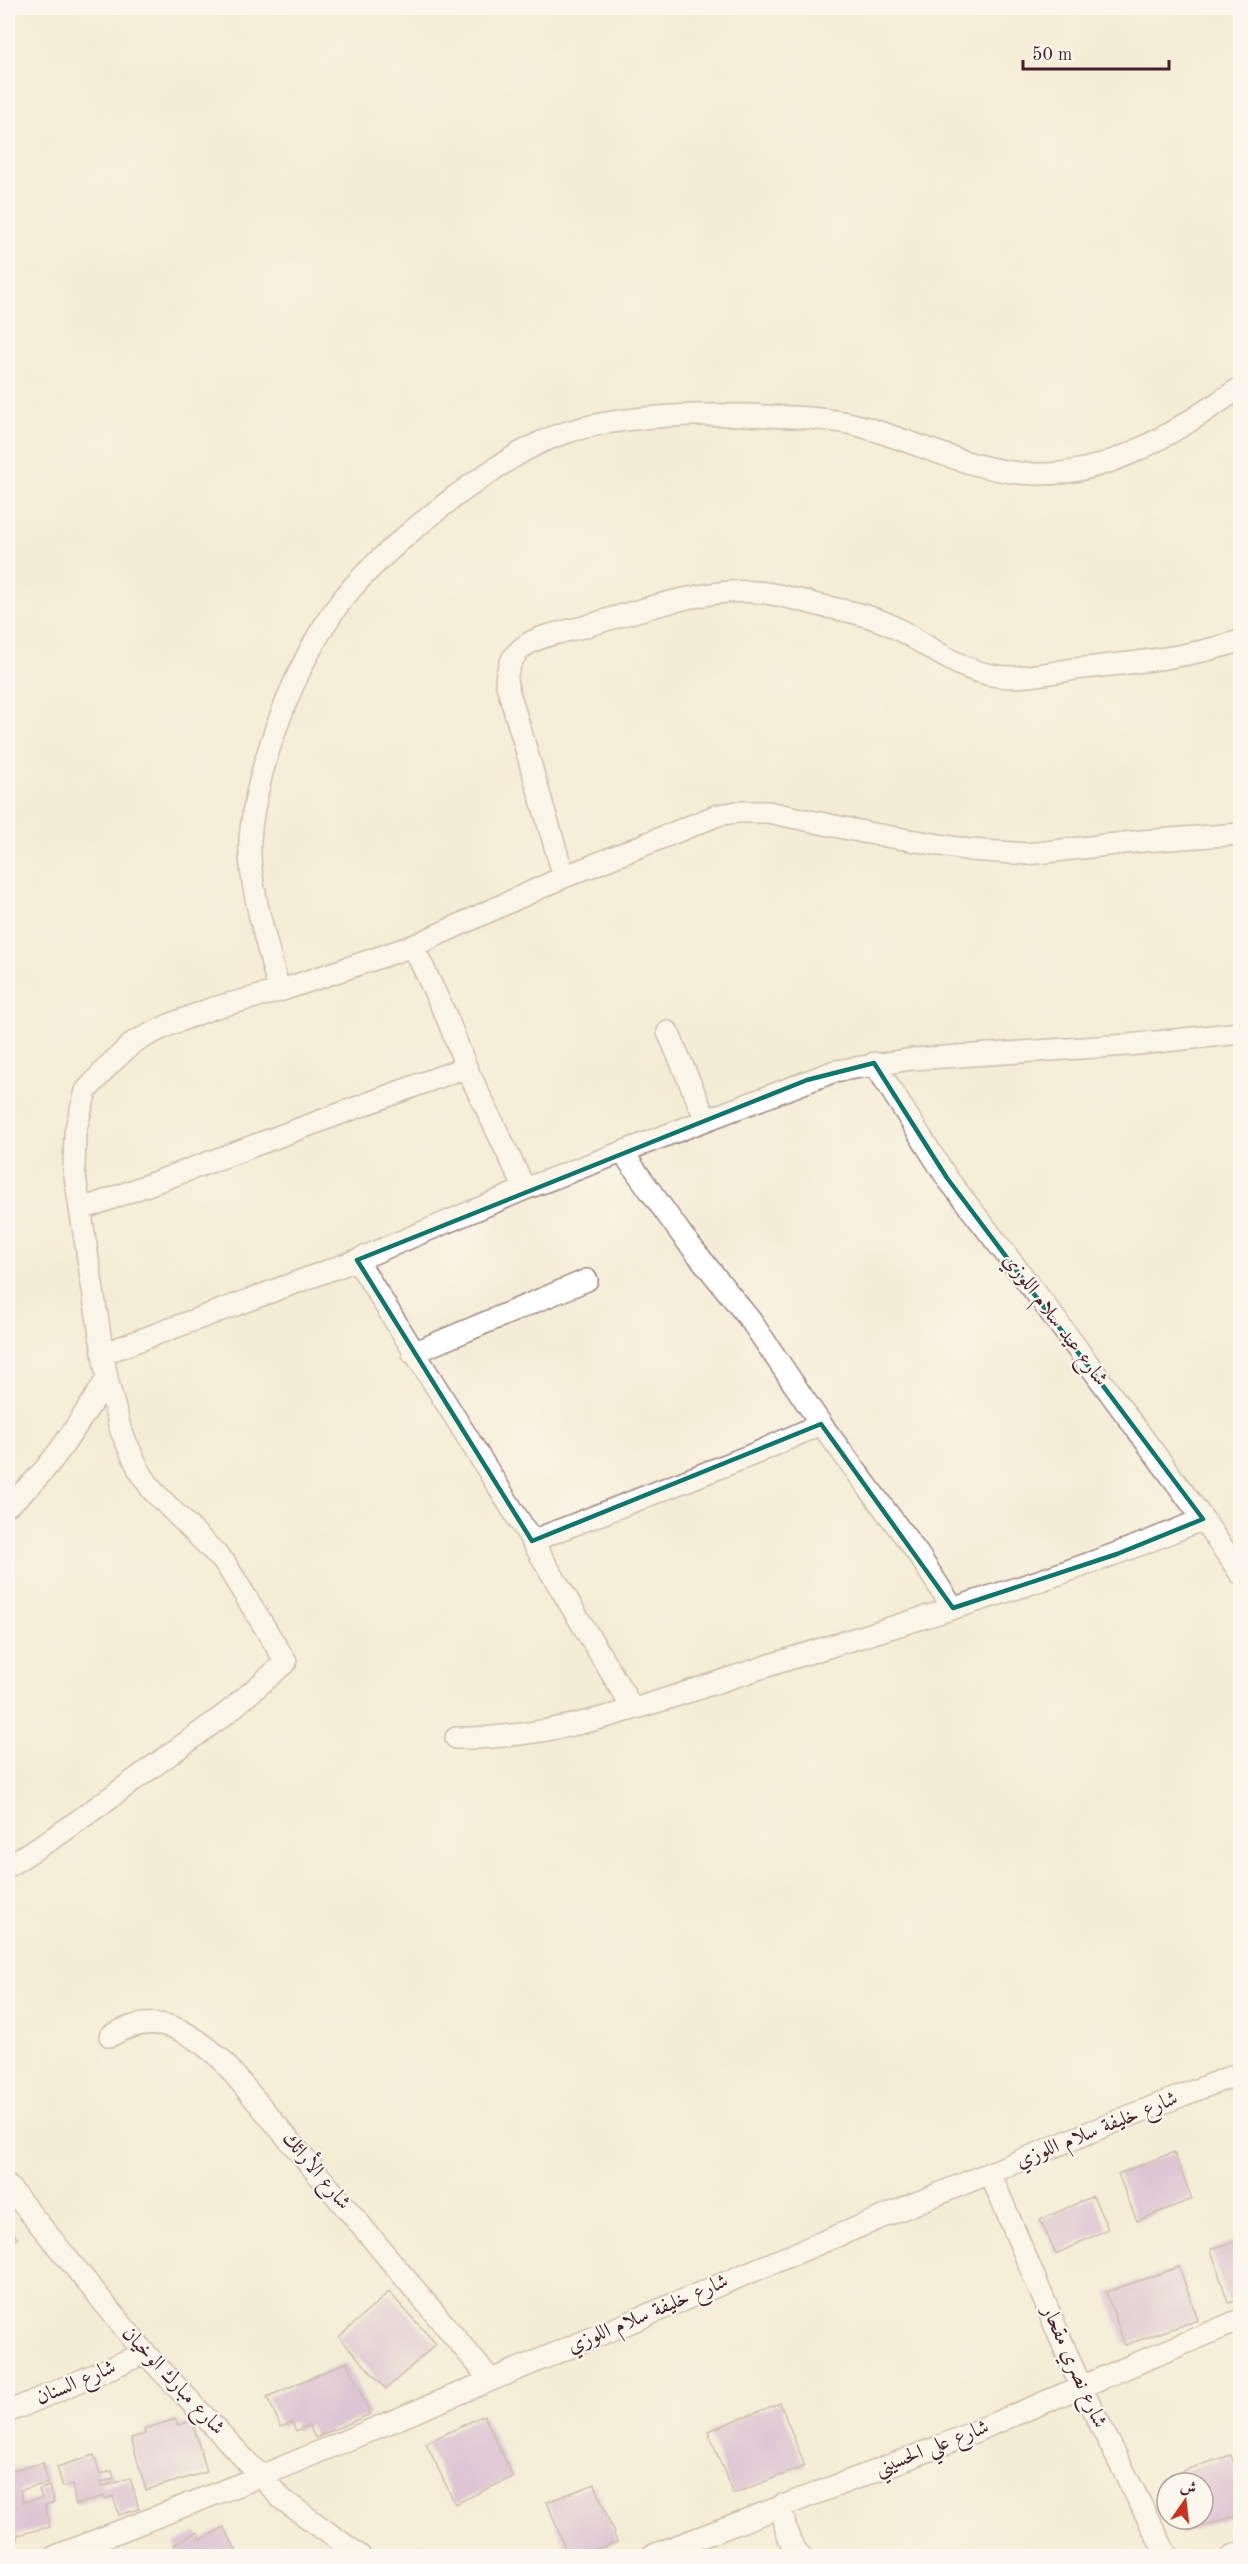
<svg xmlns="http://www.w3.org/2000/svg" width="1248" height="2564" font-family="'Old Standard TT',Amiri,serif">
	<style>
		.building { fill: #c094d1 }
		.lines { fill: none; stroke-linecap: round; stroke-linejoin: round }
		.minor-casing { stroke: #9f8680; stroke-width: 24 }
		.minor { stroke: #fff; stroke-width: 21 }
		.marked { fill: none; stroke: #0f766e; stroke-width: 4.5; stroke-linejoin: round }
		.labels { text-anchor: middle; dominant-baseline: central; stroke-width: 4.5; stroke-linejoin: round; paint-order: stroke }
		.street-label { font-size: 21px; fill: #4a1f2b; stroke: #fbf7ec }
	</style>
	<rect width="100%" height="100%" fill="#fbf7ec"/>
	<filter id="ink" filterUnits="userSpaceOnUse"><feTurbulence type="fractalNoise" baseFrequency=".0167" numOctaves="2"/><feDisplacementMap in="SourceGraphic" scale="12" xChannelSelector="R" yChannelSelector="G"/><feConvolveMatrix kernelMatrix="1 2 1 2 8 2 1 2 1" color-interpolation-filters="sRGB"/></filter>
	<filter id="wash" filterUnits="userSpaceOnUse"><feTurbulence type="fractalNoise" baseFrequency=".008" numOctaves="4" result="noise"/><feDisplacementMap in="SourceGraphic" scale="24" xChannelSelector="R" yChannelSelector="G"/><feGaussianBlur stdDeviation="1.35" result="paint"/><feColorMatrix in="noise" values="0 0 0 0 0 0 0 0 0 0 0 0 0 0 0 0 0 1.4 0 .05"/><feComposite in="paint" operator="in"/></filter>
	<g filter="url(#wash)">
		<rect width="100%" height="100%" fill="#f4ecd6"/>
		<g id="blocks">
			<path class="building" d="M1174,2152L1192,2199L1137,2221L1118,2174Z
				M1093,2196L1108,2229L1056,2254L1040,2220Z
				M8,2225L17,2238L8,2245Z
				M1240,2240V2300L1228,2303L1211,2249Z
				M1179,2267L1198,2320L1125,2345L1106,2292Z
				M389,2292L436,2344L386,2389L339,2337Z
				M347,2362L370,2414L315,2438L309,2425L296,2431L292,2422L281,2427L267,2397Z
				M780,2403L805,2466L733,2494L708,2431Z
				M484,2415L513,2477L455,2504L426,2443Z
				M176,2419L178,2425L192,2421L207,2472L146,2490L131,2438L145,2434L144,2429Z
				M94,2455L100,2474L112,2471L114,2478L100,2483L102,2487L130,2478L139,2509L119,2515L113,2496L105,2499L104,2496L76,2505L72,2485L63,2487L57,2467Z
				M1231,2455L1240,2482V2514L1189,2531L1185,2519H1203V2483H1172L1170,2475Z
				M43,2463L48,2483L20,2490L23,2502L42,2498L39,2489L49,2486L54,2503L45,2505L50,2527L17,2535L18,2540L10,2542L8,2539V2471Z
				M595,2484L617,2542L578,2556H568L547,2502Z
				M224,2527L239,2556H181L174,2544L197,2532L201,2540Z"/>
		</g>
	</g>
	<g filter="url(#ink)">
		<use href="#blocks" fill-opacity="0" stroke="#9f8680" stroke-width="1.5"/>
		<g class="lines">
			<g class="minor-casing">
				<path id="minor" d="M564,877L506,682C509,638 548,636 583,627C630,613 707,587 756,592C776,593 798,600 818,605C841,610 867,614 888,624C930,644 962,677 1012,677C1033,677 1054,672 1075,669C1132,663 1186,658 1240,641
					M413,946L448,1020L466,1067L525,1189
					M279,991C269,950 247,881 250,840C255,765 302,644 352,588C383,553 420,523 457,495C488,473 518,451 553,437C619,412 720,413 791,417C813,418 839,420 860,426C918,442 975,473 1036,474C1114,476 1179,428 1240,388
					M668,1032L706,1120
					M874,1063L947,1178L1042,1301L1203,1519L1240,1573
					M623,1153L682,1235L751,1321L821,1424L918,1554L953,1608
					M80,1210L466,1067
					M357,1260L532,1541L633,1709
					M105,1353L357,1260L525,1189L835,1071L912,1059L1128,1045L1240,1033
					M413,1353L587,1280
					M8,1505C50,1473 78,1423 107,1379
					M532,1541L754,1454L821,1424
					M456,1738C569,1740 679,1693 786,1660C926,1616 1068,1577 1203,1519
					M8,1866L61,1833L227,1713L286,1662L225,1563L152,1490L139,1470L121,1431L107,1379L74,1170L75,1132L86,1091L109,1065L134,1042L171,1024L213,1008L279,991L413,946L564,877L718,815L737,812H768L868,833L970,850L1028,854L1142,841L1240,834
					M110,2036C155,2010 186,2028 221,2059L490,2379
					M990,2173L1081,2387L1167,2556
					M8,2186L145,2353L282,2499L360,2556
					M8,2412L145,2353
					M782,2505C784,2524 787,2541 800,2556
					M56,2556L261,2476L909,2206L1137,2113L1240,2073
					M651,2556L938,2447L1240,2320
					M1233,2556L1240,2553"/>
			</g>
			<use href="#minor" class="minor"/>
		</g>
	</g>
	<path d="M0 0H1248V2564H0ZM874,1063L947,1178L1203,1519L1117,1554L953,1608L821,1424L532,1541L357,1260L807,1080Z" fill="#f4ecd6" fill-opacity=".55" fill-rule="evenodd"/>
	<path class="marked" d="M874,1063L947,1178L1203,1519L1117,1554L953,1608L821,1424L532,1541L357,1260L807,1080Z"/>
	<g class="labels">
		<g class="street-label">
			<text transform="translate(1055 1320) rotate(53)">شارع عيد سلام اللوزي</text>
			<text transform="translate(1097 2130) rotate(-22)">شارع خليفة سلام اللوزي</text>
			<text transform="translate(316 2171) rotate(50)">شارع الأرائك</text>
			<text transform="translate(648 2314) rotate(-23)">شارع خليفة سلام اللوزي</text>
			<text transform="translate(1074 2367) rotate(66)">شارع نصري مقحار</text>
			<text transform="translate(173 2381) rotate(47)">شارع مبارك الوخيان</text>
			<text transform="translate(76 2383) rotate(-23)">شارع السنان</text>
			<text transform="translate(932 2448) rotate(-21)">شارع علي الحسيني</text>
		</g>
	</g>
	<rect width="1248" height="2564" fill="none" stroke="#fbf7ec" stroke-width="30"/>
	<g transform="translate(1185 2501) rotate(14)"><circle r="28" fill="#fbf7ec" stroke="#b4a19f" stroke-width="1.5"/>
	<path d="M0-4.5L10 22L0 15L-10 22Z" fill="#c8321e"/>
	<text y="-9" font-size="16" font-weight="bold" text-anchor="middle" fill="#4a1f2b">ش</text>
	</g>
	<path d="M1023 60v9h146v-9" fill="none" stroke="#4a1f2b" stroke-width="3"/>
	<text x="1032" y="60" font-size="18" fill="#4a1f2b" stroke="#fbf7ec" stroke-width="4.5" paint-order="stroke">50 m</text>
</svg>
